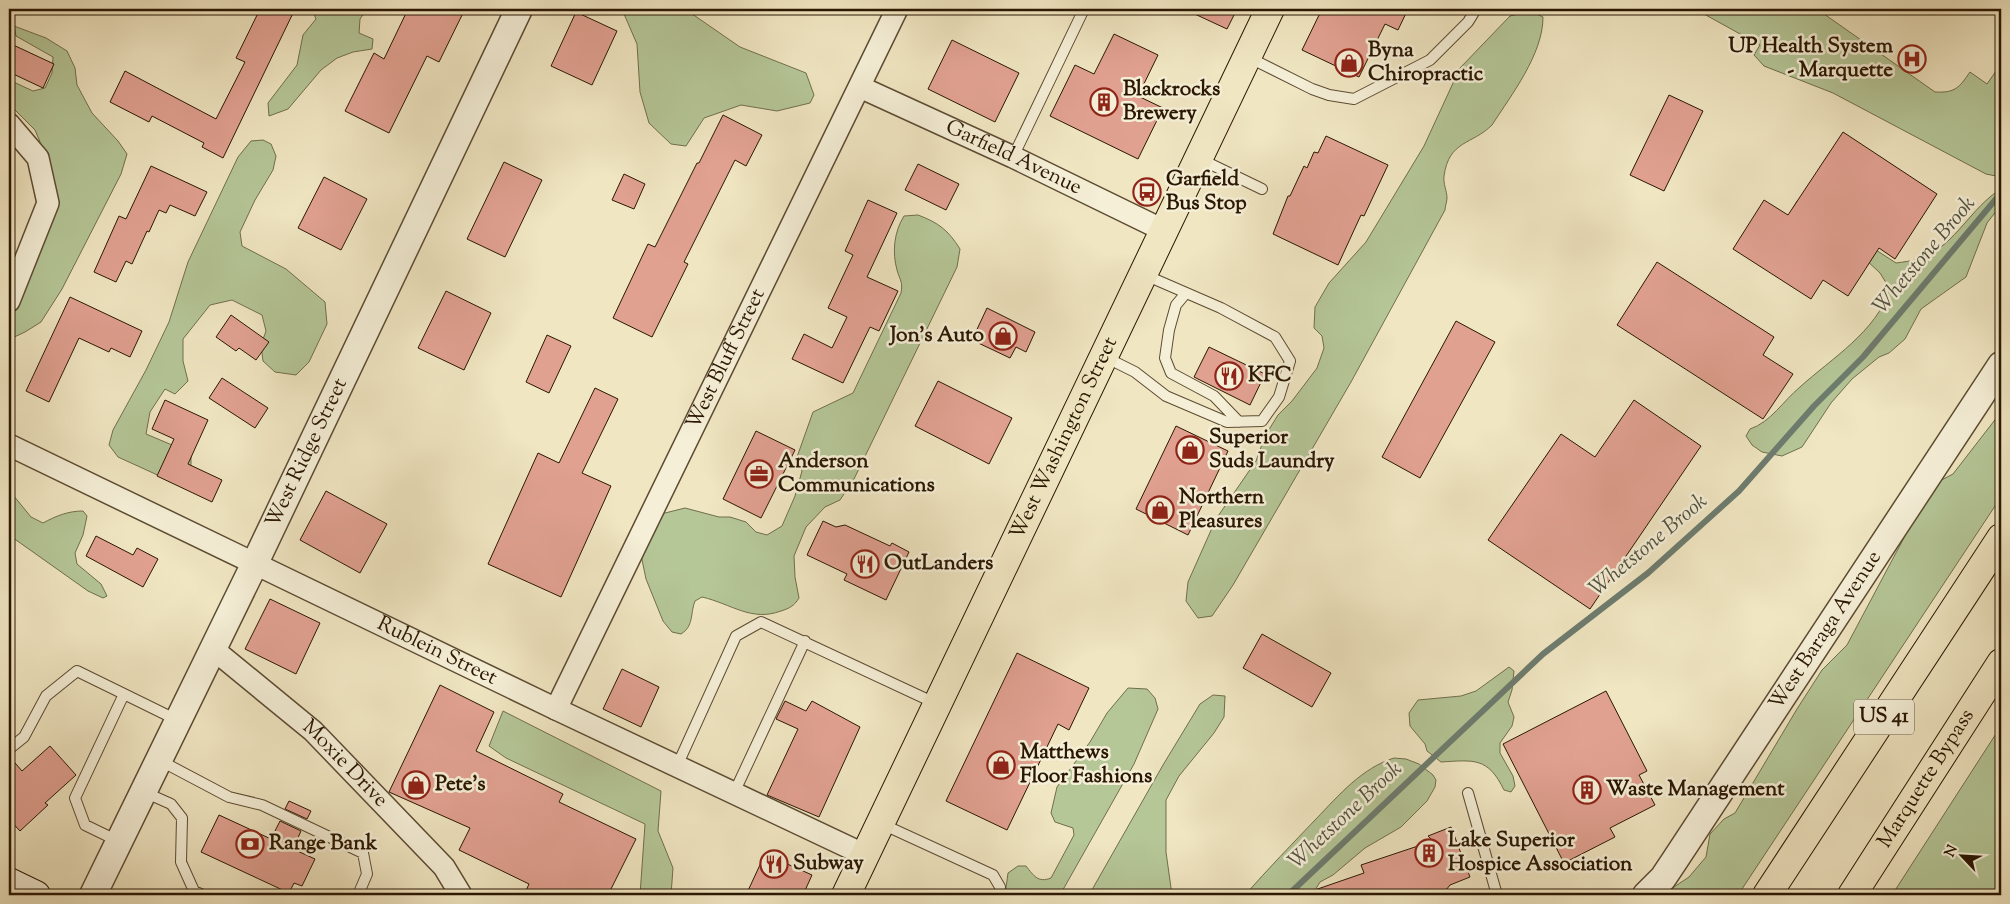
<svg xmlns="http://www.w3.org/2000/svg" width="2010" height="904" font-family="'Sorts Mill Goudy',serif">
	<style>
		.green { fill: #b5c697; stroke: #706e4c }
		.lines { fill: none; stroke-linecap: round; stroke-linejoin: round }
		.stream { stroke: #6d7c6f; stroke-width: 6 }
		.building { fill: #e1a191; stroke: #2a1702 }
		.service-casing { stroke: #5c4b32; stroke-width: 12 }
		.minor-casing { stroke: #5c4b32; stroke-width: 24 }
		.tertiary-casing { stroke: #5c4b32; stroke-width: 29 }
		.secondary-casing { stroke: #2a1702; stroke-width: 30 }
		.primary-casing { stroke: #2a1702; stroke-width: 30 }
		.trunk-casing { stroke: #2a1702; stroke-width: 30 }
		.service { stroke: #f5efd7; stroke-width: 10 }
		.minor { stroke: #f5efd7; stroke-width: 21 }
		.tertiary { stroke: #f5efd7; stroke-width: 26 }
		.secondary { stroke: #f5efd7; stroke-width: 28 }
		.primary { stroke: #f0e6c2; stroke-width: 28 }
		.trunk { stroke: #f0e6c2; stroke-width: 28 }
		.labels { text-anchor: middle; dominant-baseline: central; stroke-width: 5; stroke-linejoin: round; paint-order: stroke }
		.shield { fill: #f5efd7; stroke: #675842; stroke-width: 1 }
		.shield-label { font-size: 20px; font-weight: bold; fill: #2a1702 }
		.poi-label { font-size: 21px; font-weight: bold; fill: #2a1702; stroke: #f5efd7; text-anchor: start }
		.street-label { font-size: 21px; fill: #2a1702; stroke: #f5efd7 }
		.water-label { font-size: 22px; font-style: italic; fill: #515241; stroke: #f5efd7 }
	</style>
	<rect width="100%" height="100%" fill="#f0e6c2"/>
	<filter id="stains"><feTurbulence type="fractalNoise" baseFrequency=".004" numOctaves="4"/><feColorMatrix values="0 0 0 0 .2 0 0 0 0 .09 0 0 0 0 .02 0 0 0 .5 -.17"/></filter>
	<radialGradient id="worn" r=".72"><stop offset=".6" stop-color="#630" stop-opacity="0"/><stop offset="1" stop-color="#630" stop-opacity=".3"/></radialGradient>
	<path class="green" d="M312,9H367L360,19L359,33L373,39L372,49L353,52L337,58L321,70L288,109L269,116L268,103L297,65L303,35L316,19Z
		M611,9H685L740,47L806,73L814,95L810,103L777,111L741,105L704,118L686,146L671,144L649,123L640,92L637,44L624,14Z
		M1695,9H1817L1935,92C1955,93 1959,88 1970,72L1987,84L2001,64V177L1986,174L1833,93L1764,66L1754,55L1760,45Z
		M1530,11L1543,17C1543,54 1512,94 1492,125C1472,145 1449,140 1444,176C1443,184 1447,191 1447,198C1447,202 1445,206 1445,210L1351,382L1233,585L1212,616L1198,618L1186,601L1188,582L1216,519L1256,461L1265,436L1278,415L1292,401L1317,368L1324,348L1322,336L1314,328L1315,307L1329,283L1366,242L1424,146L1460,68L1510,16Z
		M14,26L46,38L67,51L75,68L77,85L92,113L118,141L127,154L121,174L62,289L41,322L25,332L10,339L9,274L28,230L49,163L35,130L9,104V80L33,91L45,88L52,73L53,57L16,36Z
		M263,140L271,144L276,156L273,170L255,200L240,232L242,246L286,269L325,302L327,324L309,362L296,375L275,372L263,361L261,345L266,331L262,315L232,300L210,305L183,339V361L188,381L175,394L165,389L150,412L146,434L191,453V468L164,478L118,457L109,445L113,430L146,370L169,322L188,262L238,157L251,141Z
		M1995,193L2001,194V205L1987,223L1966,277L1921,309L1905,339L1889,353L1879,357L1852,379L1831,403L1802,447L1782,456L1762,452L1752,445L1746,436L1750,429C1771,422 1783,401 1800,387C1832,358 1876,332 1890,289L1880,273L1864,258L1793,208L1797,201L1802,202L1896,263C1903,262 1912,261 1919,259C1951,249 1968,213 1995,193Z
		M918,215C939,223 948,230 960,249L957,267L854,479L840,500L825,507L806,527L794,556L795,577L799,598C794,606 790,608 781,611C751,622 732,604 702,597L695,601C690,614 694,626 681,634L672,632L663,621L646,579L641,555L661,514L685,508L719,517H730L746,522L756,532L767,535L782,526L795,496L802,471L797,457L813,412L853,393L901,293C903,281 900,281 897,270C892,252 894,232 904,216Z
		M2001,412V497L1738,895H1662L1689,877L1706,857L1710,834L1724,819L1735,813L1797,709L1822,670L1847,645L1932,485L1953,474Z
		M9,490L31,517L43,523C56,516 68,511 83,511L87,516L83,535L75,553L77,564L101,584L107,596L103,598L88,591L9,535Z
		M1509,667L1514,671L1512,690L1508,702L1514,717L1512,726L1500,743V753L1513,776L1515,786L1511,792L1504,790C1488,757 1474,760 1441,762L1427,751L1425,744L1410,726L1409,713L1418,700L1461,696L1476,691Z
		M1128,688L1147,689L1155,698L1158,709L1134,764L1060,895H1005L1008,873L1018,866H1026C1034,876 1038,883 1051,878L1074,835L1073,828L1055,822L1051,813L1057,787L1090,742L1107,713Z
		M1213,695L1225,696L1224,717L1214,733L1179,776L1166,800V852L1172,895H1089L1163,765L1200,704Z
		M503,711L661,791L658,831L673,868L671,895H640L645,824L506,758L489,746Z
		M2001,726V895H1892Z
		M1394,758L1406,759L1419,764L1433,775L1436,780L1435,787L1427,801L1401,827L1365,848L1333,875L1320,882L1312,895H1245C1268,869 1292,844 1316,819C1339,795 1362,768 1394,758Z"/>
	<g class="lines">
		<path class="stream" d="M1288,895L1543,654L1648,573L1739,491L1814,406L1863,357L2001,193"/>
	</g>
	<path class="building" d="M260,9H295L223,158L202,147L204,143L152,116L149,122L110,102L125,71L216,119L245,62L236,58Z
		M408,9H465L439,62L427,56L389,133L345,111L374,53L384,59Z
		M1184,9H1237L1227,29Z
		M1322,9H1408L1398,30L1385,24L1359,77L1302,50Z
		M576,12L617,31L592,85L551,66Z
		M1114,34L1158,55L1138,96L1163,108L1138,159L1050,116L1075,65L1094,74Z
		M952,40L1019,73L995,122L928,89Z
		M9,43L54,64L43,88L9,72Z
		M1669,95L1703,111L1664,191L1630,175Z
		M723,115L762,135L746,166L735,160L684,262L688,264L652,337L613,318L648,244L655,247L697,163H699Z
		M1843,132L1937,194L1895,259L1879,248L1848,296L1823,280L1811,299L1733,249L1764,200L1788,215Z
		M1326,136L1388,165L1364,216L1361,215L1338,265L1273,234L1288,196H1290L1304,166L1307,168L1314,152L1318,153Z
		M504,162L542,180L505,257L467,239Z
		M918,164L959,184L946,210L905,190Z
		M151,166L207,192L195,216L170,205L166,213L159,210L149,232L147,231L132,264L126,261L116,282L94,272L119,216L126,219Z
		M624,174L645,184L634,209L612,200Z
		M324,177L367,199L341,250L298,228Z
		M868,200L897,213L867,277L898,291L879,331L870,327L843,383L792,359L804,334L832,348L847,317L828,308L853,255L845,251Z
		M1657,262L1774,337L1763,355L1793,374L1763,419L1617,325Z
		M446,291L491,313L464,370L418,348Z
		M70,297L142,331L130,357L111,348L109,352L79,338L49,402L26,391Z
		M987,308L1035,332L1026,352L1016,347L1010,358L972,340Z
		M231,315L269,342L256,360L239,348L236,351L216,337Z
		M1456,321L1495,342L1420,478L1382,457Z
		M547,335L571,346L549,393L526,382Z
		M1209,347L1265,374L1250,405L1194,377Z
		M222,378L268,408L255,428L209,398Z
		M938,381L1012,418L989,464L915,426Z
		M595,388L618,399L582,473L611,486L561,597L488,564L538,453L559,463Z
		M165,400L208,420L188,464L222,480L212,502L157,476L174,439L152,429Z
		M1634,400L1701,446L1590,609L1488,540L1561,434L1595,457Z
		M1176,426L1228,451L1188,535L1136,509Z
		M756,431L795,450L761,518L723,499Z
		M326,491L387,524L360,573L300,540Z
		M823,521L836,527L845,525L890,546L892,543L909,552L886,600L844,580L847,574L807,555Z
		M96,536L133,555L137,548L158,559L143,587L86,556Z
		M270,599L320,623L296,674L245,649Z
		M1262,634L1331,673L1312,707L1243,668Z
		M1017,653L1089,688L1069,730L1058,724L1007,830L946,801Z
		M622,669L659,687L641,727L603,709Z
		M440,685L494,712L476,751L563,794L559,802L636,839L608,895H524L529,884L459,850L470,828L389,792Z
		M1606,691L1647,771L1639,775L1655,805L1610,828L1615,837L1564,863L1503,744Z
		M785,701L806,711L812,701L860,727L819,817L767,795L798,729L776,719Z
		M50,746L76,775L45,803L48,805L20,831L9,819V756L22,771Z
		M289,801L311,811L307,819L285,809Z
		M219,815L271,839L280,821L301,831L293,849L315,859L302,886L294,883L289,893L201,852Z
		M1451,827L1470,877L1450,885L1446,890L1432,895H1307L1306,893L1364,873L1361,865L1433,841L1428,836Z
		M765,854L812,875L803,895H746Z"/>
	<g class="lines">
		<g class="service-casing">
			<path id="service" d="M1248,57L1312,89L1329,95L1354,99L1430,60L1468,22L1476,9
				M1013,157L1084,9
				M1200,159L1262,189
				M1186,293L1176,305L1169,330L1165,358L1171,373L1214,396L1239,422
				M1105,357L1135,372L1166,396L1227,422L1262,421L1279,397L1290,361L1275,337L1221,308L1145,275
				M124,694L177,720
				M9,749L24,737L46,696L77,671L124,694L75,798L85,825L118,841
				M159,760L229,797L262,805L363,853L367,874L358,895
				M677,766L736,636L761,622L937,704
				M144,792L171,804L182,818L181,862L194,891L203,895
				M734,793L805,641
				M1468,793L1497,895
				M882,824L993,875L1000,887L999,895"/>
		</g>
		<g class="minor-casing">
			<g id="minor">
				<path id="s1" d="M860,87L1013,157L1165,231"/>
				<path d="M9,124L38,158L48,203L9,301"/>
				<path id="s2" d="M9,445L556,709L865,855"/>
				<path id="s3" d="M213,649L313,731L444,867L461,895"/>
				<path id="s4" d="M556,709L897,9"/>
			</g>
		</g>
		<g class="tertiary-casing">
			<g id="tertiary">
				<path id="s5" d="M93,895L254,565L519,9"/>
				<path id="s6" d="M1646,895L1663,878L1675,860L2001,365"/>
			</g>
		</g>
		<g class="secondary-casing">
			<path id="secondary" d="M9,882L36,895"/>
		</g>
		<g class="primary-casing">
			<g id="primary">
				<path id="s7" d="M846,895L1270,9"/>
			</g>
		</g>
		<g class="trunk-casing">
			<g id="trunk">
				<path d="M1767,895L2001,538"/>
				<path id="s8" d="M1852,895L2001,663"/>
			</g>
		</g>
		<use href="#service" class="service"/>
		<use href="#minor" class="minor"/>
		<use href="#tertiary" class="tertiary"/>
		<use href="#secondary" class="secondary"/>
		<use href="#primary" class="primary"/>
		<use href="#trunk" class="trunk"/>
	</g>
	<defs>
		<g id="hospital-ring" transform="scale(1.4375)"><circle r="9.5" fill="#f5efd7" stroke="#8f2418" stroke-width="1.5"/><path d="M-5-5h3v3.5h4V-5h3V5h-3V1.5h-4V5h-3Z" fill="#8f2418"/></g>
		<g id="shop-ring" transform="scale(1.4375)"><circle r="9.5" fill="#f5efd7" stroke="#8f2418" stroke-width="1.5"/><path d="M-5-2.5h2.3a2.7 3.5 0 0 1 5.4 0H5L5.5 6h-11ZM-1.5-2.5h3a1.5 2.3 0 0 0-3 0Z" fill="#8f2418"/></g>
		<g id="building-ring" transform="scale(1.4375)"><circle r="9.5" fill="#f5efd7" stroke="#8f2418" stroke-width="1.5"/><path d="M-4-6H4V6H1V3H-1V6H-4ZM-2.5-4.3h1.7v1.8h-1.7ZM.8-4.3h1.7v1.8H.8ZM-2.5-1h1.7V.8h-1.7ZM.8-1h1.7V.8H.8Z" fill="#8f2418"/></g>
		<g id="bus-ring" transform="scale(1.4375)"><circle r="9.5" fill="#f5efd7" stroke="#8f2418" stroke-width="1.5"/><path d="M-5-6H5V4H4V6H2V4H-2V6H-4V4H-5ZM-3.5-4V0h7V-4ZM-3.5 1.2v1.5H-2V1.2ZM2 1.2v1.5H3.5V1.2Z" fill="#8f2418"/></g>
		<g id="restaurant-ring" transform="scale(1.4375)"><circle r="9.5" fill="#f5efd7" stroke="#8f2418" stroke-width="1.5"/><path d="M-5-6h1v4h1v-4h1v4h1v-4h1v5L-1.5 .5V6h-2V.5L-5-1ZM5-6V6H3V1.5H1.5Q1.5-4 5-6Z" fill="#8f2418"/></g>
		<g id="office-ring" transform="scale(1.4375)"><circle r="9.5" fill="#f5efd7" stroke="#8f2418" stroke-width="1.5"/><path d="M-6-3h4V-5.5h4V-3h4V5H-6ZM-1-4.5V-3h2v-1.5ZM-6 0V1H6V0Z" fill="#8f2418"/></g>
		<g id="bank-ring" transform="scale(1.4375)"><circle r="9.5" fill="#f5efd7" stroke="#8f2418" stroke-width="1.5"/><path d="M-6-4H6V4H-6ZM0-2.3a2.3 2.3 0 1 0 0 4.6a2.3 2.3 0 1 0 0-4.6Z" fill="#8f2418"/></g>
	</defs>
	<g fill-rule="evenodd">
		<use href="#hospital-ring" x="1912" y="59"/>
		<use href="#shop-ring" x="1349" y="63"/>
		<use href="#building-ring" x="1104" y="102"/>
		<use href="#bus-ring" x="1147" y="192"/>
		<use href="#shop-ring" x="1003" y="336"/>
		<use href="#restaurant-ring" x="1229" y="376"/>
		<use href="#shop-ring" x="1190" y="450"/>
		<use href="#office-ring" x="759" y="474"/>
		<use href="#shop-ring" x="1160" y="510"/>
		<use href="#restaurant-ring" x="865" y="564"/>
		<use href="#shop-ring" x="1001" y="765"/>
		<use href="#shop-ring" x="416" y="785"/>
		<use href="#building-ring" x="1587" y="790"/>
		<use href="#bank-ring" x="250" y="844"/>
		<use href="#building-ring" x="1429" y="853"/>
		<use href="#restaurant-ring" x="774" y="864"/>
	</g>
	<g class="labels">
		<rect class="shield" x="1854" y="699.5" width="60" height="35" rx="4"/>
		<g class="shield-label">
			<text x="1884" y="717">US 41</text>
		</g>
		<g class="poi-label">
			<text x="1893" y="47" text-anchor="end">UP Health System<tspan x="1893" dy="24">- Marquette</tspan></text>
			<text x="1368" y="51">Byna<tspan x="1368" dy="24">Chiropractic</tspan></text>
			<text x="1123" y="90">Blackrocks<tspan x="1123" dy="24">Brewery</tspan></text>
			<text x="1166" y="180">Garfield<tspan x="1166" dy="24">Bus Stop</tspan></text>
			<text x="984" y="336" text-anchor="end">Jon's Auto</text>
			<text x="1248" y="376">KFC</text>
			<text x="1209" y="438">Superior<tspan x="1209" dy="24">Suds Laundry</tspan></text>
			<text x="778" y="462">Anderson<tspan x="778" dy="24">Communications</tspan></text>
			<text x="1179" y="498">Northern<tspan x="1179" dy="24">Pleasures</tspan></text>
			<text x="884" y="564">OutLanders</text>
			<text x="1020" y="753">Matthews<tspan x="1020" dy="24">Floor Fashions</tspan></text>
			<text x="435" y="785">Pete's</text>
			<text x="1606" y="790">Waste Management</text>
			<text x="1448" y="841">Lake Superior<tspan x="1448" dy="24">Hospice Association</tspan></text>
			<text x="269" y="844">Range Bank</text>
			<text x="793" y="864">Subway</text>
		</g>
		<g class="street-label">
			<text stroke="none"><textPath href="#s1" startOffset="169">Garfield Avenue</textPath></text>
			<text stroke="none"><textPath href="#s4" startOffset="389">West Bluff Street</textPath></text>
			<text stroke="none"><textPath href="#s7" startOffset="506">West Washington Street</textPath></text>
			<text stroke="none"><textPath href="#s5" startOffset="491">West Ridge Street</textPath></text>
			<text stroke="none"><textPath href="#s6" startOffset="320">West Baraga Avenue</textPath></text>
			<text stroke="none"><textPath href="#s2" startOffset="475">Rublein Street</textPath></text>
			<text stroke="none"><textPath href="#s3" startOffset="175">Moxie Drive</textPath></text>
			<text stroke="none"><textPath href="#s8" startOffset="138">Marquette Bypass</textPath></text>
		</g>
		<g class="water-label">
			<text transform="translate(1925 256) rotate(-50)">Whetstone Brook</text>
			<text transform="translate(1649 546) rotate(-40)">Whetstone Brook</text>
			<text transform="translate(1346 816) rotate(-43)">Whetstone Brook</text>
		</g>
	</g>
	<rect width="2010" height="904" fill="none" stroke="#f0e6c2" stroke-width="30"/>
	<rect x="10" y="10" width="1990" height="884" fill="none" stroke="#2a1702" stroke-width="2.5"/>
	<rect x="15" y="15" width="1980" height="874" fill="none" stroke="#2a1702"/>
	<g transform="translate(1962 856) rotate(295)" stroke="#f5efd7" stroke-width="4" paint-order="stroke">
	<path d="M0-4L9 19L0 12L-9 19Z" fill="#2a1702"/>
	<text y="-8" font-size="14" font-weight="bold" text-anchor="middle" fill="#2a1702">N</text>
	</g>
	<rect width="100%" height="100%" filter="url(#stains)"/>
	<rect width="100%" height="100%" fill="url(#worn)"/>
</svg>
